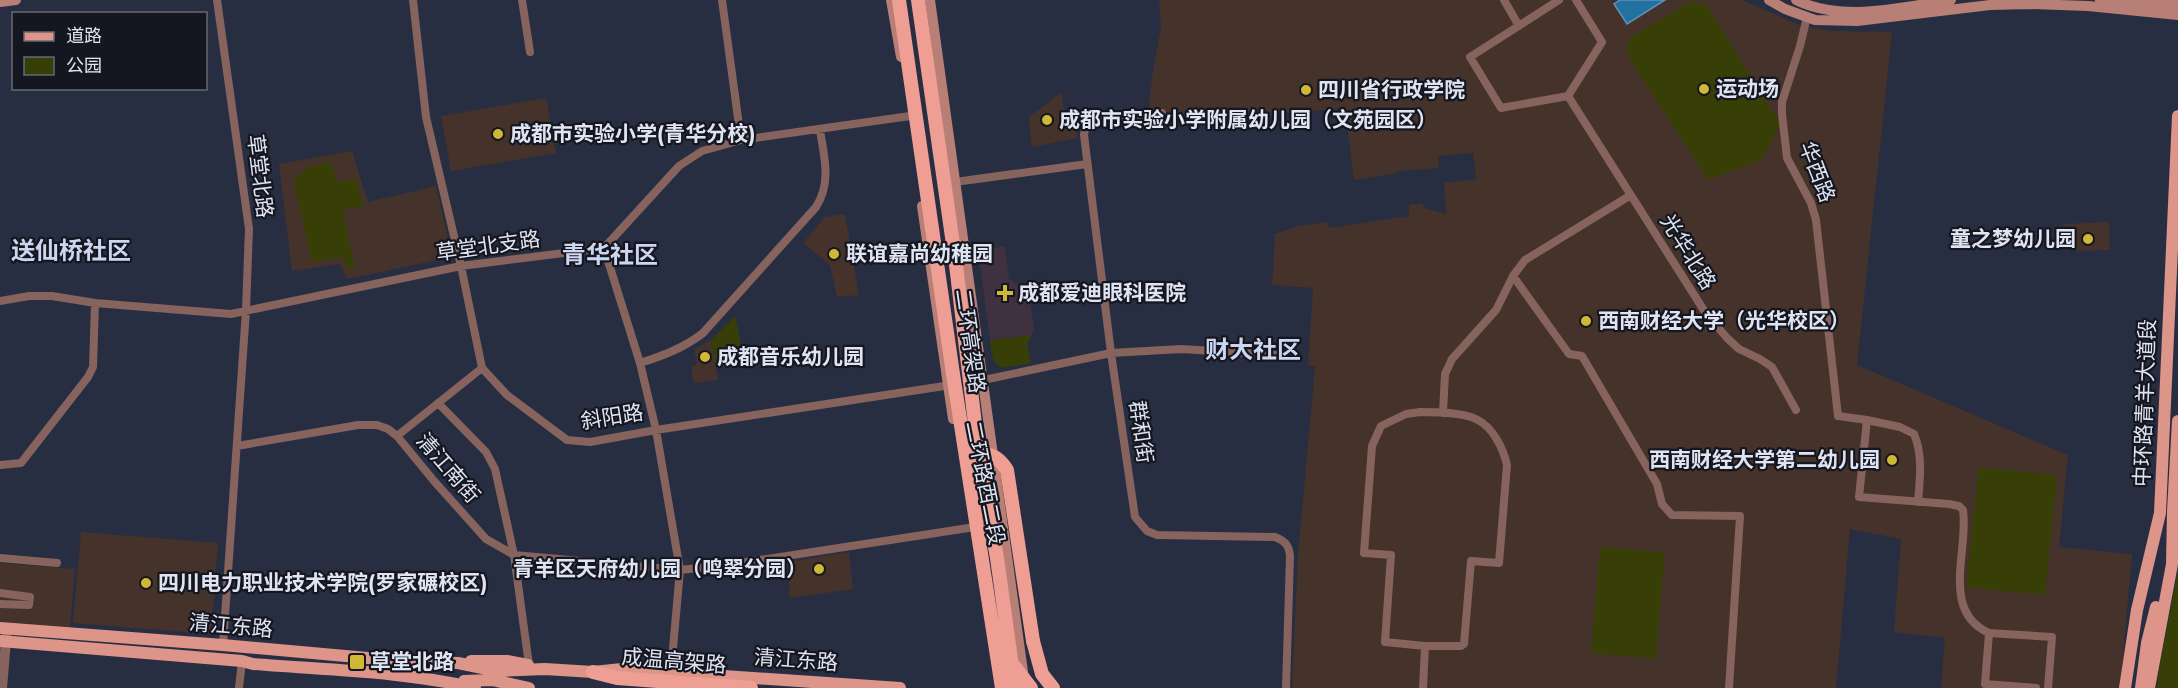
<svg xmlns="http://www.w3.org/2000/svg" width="2178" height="688" font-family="Jost,'Noto Sans SC',sans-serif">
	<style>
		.education { fill: #44322b }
		.medical { fill: #3f313f }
		.green { fill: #373f07 }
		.water { fill: #2371a1; stroke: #5c94b9; stroke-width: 1.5 }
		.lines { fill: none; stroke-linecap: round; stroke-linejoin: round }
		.minor { stroke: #86635d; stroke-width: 8 }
		.tertiary { stroke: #86635d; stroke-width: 10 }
		.secondary { stroke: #b77f76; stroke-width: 10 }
		.primary { stroke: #dd9489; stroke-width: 12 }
		.trunk { stroke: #ee9e92; stroke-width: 14 }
		.trunk-bridge { stroke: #ee9e92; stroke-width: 14 }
		.poi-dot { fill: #d1b736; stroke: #141720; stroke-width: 2 }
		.labels { text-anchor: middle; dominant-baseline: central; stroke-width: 4.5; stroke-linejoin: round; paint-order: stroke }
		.poi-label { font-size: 21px; font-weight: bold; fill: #e0e4f2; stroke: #141720; text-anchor: start }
		.street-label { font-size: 21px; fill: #e0e4f2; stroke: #141720 }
		.quarter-label { font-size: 24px; font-weight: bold; fill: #cdd6f0; stroke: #141720 }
	</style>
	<rect width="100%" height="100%" fill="#282e42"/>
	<path class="education" d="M1159,0H1742L1802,26L1831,31L1892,32L1857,365L2068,455L2059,547L2132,554L2120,688H1941L1945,638L1894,632L1901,539L1850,529L1836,688H1292L1298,555L1315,366L1308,365L1313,288L1272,285L1275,234L1299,226L1327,222L1328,228L1409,216V205L1423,203L1424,208L1446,214L1444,183L1476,179L1473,153L1438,156L1439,168L1400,171L1392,174L1354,180L1345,108L1147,127L1152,77L1161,27Z
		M1062,92L1065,122H1076L1077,138L1032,147L1029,117Z
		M546,98L556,153L451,171L441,116Z
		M352,151L368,202L436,186L452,257L347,279L340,264L292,271L279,164Z
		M845,214L859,295L837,297L830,265L803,243L825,217Z
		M2109,222L2110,250L2073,251L2059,228L2065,224Z
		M711,340L718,380L694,383L691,367L697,364L694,349Z
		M81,532L218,543L211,634L73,623Z
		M849,552L853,589L790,598L787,562Z
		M0,563L75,569L70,628L0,622Z"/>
	<path class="medical" d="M1005,246L1009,279L1023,287L1030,300L1034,328L1032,335L990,340L978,250Z"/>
	<path class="green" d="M1690,2L1706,4L1780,123L1762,160L1708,180L1627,55L1628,39Z
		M332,162L336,182L356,178L363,206L342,210L355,268L346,269L343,257L312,262L295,188V177L300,175L305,168Z
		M735,316C737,327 747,358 735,363C730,366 722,366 716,367L711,340Z
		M1032,335L1027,344L1031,363L1001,368L993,360L990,340Z
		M1979,467L2057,475L2045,595L1966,587Z
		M1600,547L1665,552L1656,659L1591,653Z
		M2178,571V688H2157L2158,675Z"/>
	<path class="water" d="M1620,0H1665L1627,24L1614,4Z"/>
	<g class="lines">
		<path class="minor" d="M217,0L249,229L246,310L223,645
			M413,0L426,117L461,266L482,368L507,395L567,440L590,442L656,430L951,385
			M522,0L530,52
			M722,0L741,140
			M1504,0L1519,26
			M1559,0L1470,57L1501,108L1568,96L1602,42L1576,0
			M1807,17L1800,46L1782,102V114L1787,158L1811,203L1816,220L1838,416L1867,420L1859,497L1949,504L1959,506L1963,510C1969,550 1940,611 1989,633
			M1568,96L1705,312L1727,338L1739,349L1760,359L1772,367L1796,410
			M1162,113L1097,120C1088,124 1085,125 1084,135L1111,353L1135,517L1147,531L1157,535L1275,537C1285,541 1289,545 1290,556L1286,688
			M955,182L1087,164
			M604,248L640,363L656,430L680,570L671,671
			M1513,276L1569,354L1582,356L1657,484L1662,504L1672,515L1740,516L1729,688
			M0,301L29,296H52L95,303L231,314L461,266L604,248L679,166L702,151L741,140L910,116
			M640,363C662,356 684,348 703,333L816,207C832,182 824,157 820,130
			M979,381L1111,353L1181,349L1295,356
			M438,403L486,452L495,469L514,555L680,570L734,564L975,527
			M1420,412C1436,412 1462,412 1476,419C1493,427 1503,448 1507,465L1499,563L1471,561L1464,644L1461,646H1425L1385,642L1391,555L1364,553L1372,446L1381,426L1406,414Z
			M1443,413L1445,374L1452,359L1496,310L1513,276L1525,260L1631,195
			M1867,420L1900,427L1914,434C1923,455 1920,479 1918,502
			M397,436L482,368
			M237,446L358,425H377L388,429L397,436L434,481L486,539L514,555L529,665
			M0,465L21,463L88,377L93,367L95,303
			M0,558L57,563
			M0,593L30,597L29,605L0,604
			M239,688L242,661
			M1423,688L1425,646
			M2036,688L1985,684L1989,633L2052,637L2048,688"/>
		<path class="tertiary" d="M2,688L7,629"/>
		<path class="secondary" d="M891,0L901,57
			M930,0L1024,679
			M1769,0L1785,9L1815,20L1857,21L1990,5L2029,4L2088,6L2178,15
			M1796,0C1843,23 1901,7 1951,0
			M2100,1L2178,5
			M0,2L16,0
			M922,206L953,419"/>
		<path class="primary" d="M0,628L223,645L412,662L458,663L497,671L545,669L593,672L622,669L900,688
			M0,641L242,661L253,664C326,670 403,671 475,688
			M471,661H507L528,665
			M464,681L492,680L529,688
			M2125,688L2137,610L2160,513L2178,116
			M2141,688L2147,643L2156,607
			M2149,688L2172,564L2173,511L2178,421"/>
		<path class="trunk" d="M1033,641L1042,674L1053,688
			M593,672L617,678L751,688"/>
		<path class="trunk-bridge" d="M899,0L953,374L1002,688
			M918,0L956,265L979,457L997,558L1015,688
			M972,459C987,450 998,456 1007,470L1033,641
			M1014,666L1031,688"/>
	</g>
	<g class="poi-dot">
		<circle cx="1704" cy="89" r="6"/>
		<circle cx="1306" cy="90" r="6"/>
		<circle cx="1047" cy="120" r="6"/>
		<circle cx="498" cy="134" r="6"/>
		<circle cx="2088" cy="239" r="6"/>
		<circle cx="834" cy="254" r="6"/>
		<path d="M1002 284h6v6h6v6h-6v6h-6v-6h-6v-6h6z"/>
		<circle cx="1586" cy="321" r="6"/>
		<circle cx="705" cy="357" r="6"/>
		<circle cx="1892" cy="460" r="6"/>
		<circle cx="819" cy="569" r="6"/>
		<circle cx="146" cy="583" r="6"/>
		<rect x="349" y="654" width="16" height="16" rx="3"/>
	</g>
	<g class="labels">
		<g class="poi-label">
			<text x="1716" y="89">运动场</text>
			<text x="1318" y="90">四川省行政学院</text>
			<text x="1059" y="120">成都市实验小学附属幼儿园（文苑园区）</text>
			<text x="510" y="134">成都市实验小学(青华分校)</text>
			<text x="2076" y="239" text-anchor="end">童之梦幼儿园</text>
			<text x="846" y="254">联谊嘉尚幼稚园</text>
			<text x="1018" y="293">成都爱迪眼科医院</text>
			<text x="1598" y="321">西南财经大学（光华校区）</text>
			<text x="717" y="357">成都音乐幼儿园</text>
			<text x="1880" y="460" text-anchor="end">西南财经大学第二幼儿园</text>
			<text x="807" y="569" text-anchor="end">青羊区天府幼儿园（鸣翠分园）</text>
			<text x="158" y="583">四川电力职业技术学院(罗家碾校区)</text>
			<text x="370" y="662">草堂北路</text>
		</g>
		<g class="street-label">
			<text transform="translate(1817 172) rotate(69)">华西路</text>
			<text transform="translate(260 176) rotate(83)">草堂北路</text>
			<text transform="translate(488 246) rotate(-8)">草堂北支路</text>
			<text transform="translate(1688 252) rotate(58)">光华北路</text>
			<text transform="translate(970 341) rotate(82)">二环高架路</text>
			<text transform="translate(2145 403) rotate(-88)">中环路青羊大道段</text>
			<text transform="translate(612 417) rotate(-9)">斜阳路</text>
			<text transform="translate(1141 432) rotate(82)">群和街</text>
			<text transform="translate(448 468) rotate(49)">清江南街</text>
			<text transform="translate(985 483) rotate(79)">二环路西二段</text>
			<text transform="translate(231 626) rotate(5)">清江东路</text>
			<text transform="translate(796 660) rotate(4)">清江东路</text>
			<text transform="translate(674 661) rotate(5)">成温高架路</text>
		</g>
		<g class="quarter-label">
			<text x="71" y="250">送仙桥社区</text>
			<text x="610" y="254">青华社区</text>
			<text x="1253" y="349">财大社区</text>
		</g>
	</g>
	<rect x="12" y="12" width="195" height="78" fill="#141720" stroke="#666974" stroke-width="1.5"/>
	<rect x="24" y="32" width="30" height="9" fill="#dd9489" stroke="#666974" stroke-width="1.5"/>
	<text x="66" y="42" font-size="18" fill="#e0e4f2">道路</text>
	<rect x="24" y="57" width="30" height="18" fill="#373f07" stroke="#666974" stroke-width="1.5"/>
	<text x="66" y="72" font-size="18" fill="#e0e4f2">公园</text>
</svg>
